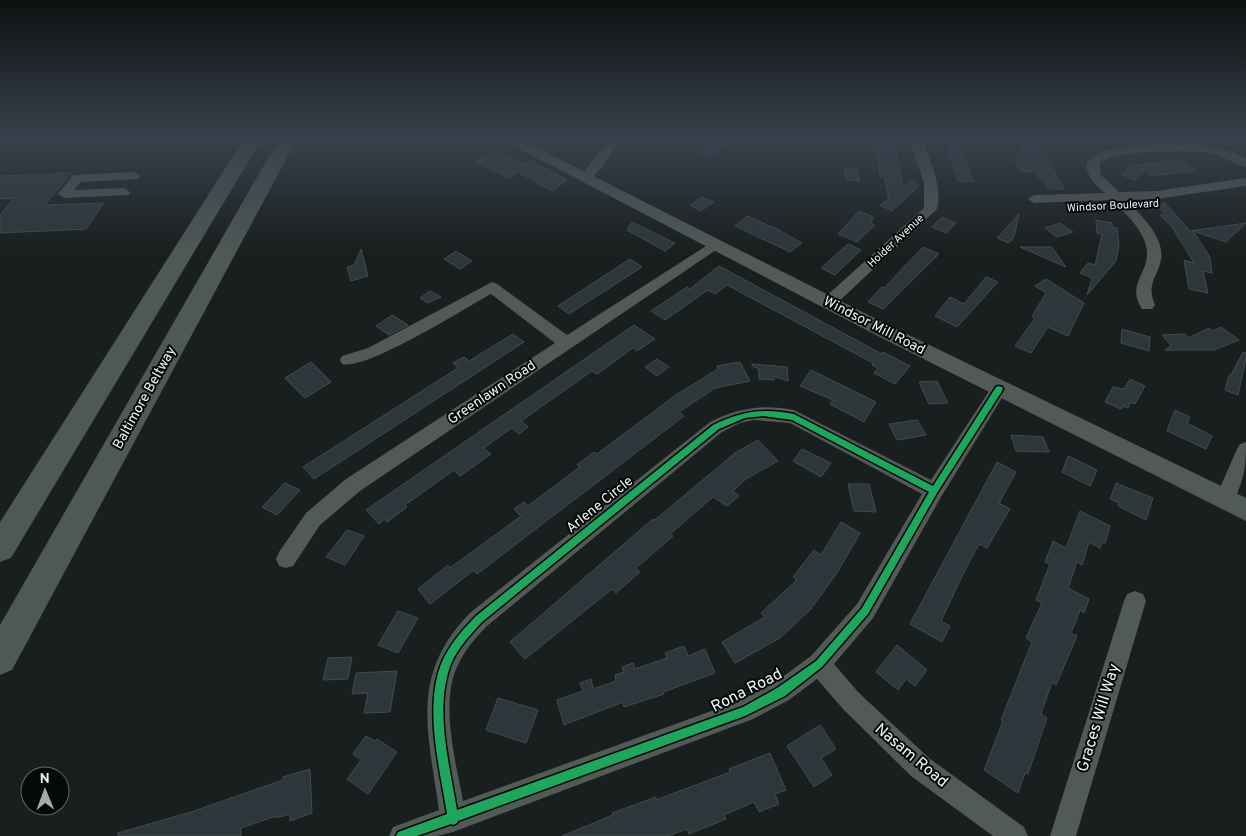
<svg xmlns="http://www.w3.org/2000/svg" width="1246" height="836" font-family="Overpass,sans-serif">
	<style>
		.building { fill: #2b373b; stroke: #464a4b }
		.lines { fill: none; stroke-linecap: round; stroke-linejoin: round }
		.minor { fill: #525a56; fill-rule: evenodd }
		.major { fill: #515a57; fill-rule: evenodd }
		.highway { fill: #4e5854; fill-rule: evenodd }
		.cycleway-casing { stroke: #060909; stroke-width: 3 }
		.cycleway { fill: #20a55d; fill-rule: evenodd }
		.labels { text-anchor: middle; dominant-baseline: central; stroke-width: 4; stroke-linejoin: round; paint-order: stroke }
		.far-street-label { font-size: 11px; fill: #f0f6f5; stroke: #060909 }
		.street-label { font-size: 14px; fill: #f0f6f5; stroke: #060909 }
		.near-street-label { font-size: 16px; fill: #f0f6f5; stroke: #060909 }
	</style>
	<rect width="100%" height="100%" fill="#191e1e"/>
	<path class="building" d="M714,137H732L712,157L699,154Z
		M873,137H888L890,147L895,148L903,188L914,180L919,186L892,211L880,205L889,199L884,177L880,176Z
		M945,139L958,140L974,182L958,181Z
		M1025,142L1043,147L1058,180L1065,189H1050L1034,172L1020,171L1015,160Z
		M496,151L524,164L530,161L567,180L552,191L518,172L508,178L476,161Z
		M1180,160L1195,171L1150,176L1145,170L1135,180L1121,174L1130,166Z
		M844,169H857L860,181L846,180Z
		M71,173L45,205L104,203L86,229L0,233V215L14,198L0,199V176Z
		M702,197L714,202L701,211L690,205Z
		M1164,202L1190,231L1246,223L1226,242L1193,231L1210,257L1212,273L1203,271L1208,293L1189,289L1184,260L1194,263L1172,227L1160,215H1165L1159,206Z
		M859,211L873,217L871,223L875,225L857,242L838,234Z
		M1019,214L1014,237L1009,243L997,238Z
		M747,216L777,229L802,243L790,252L735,226Z
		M942,217L956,223L946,233L932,227Z
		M1096,220L1112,223V227L1117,228L1119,245L1116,261L1087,295L1092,278L1080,273L1088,263L1095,265L1102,234L1097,233Z
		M632,222L658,235L675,243L665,251L627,230Z
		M1060,223L1073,232L1057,237L1045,228Z
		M848,244L861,250L835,275L821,268Z
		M923,247L939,254L883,309L868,302L882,287L884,288Z
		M1020,247H1052L1066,267Z
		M361,249L368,276L351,281L347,267L354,265Z
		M456,251L472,261L460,269L444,259Z
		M630,259L642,267L569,314L558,306Z
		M719,266L882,354L883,352L910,366L895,384L874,373L878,368L872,365L873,363L727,285L715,294L708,290L665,320L651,311L687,287L690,289Z
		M986,277L998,282L957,327L935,316L950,297L964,304Z
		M1046,279L1084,303L1068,336L1048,327L1031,353L1015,346L1035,318L1032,316L1046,293L1035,286Z
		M430,291L441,297L428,303L420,298Z
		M392,315L408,325L389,335L376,326Z
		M634,325L655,339L637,351L633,348L597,374L592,371L521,421L528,427L519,434L512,428L510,429L484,448L491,454L460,476L454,470L405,505L407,507L387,522L385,519L379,524L366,510Z
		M1221,327L1239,340L1214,350H1165L1171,346L1162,335L1185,334L1188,338L1209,328L1213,331Z
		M1122,329L1150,337L1149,351L1121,343Z
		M513,334L524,342L314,479L303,467L458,368L453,363L464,357L469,361Z
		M1243,352L1246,353V358L1238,395L1225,390L1229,375H1231Z
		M657,359L669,367L657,376L645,367Z
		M311,362L331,382L305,398L285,378Z
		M740,362L750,381L715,388L679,412L684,416L477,574L474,570L430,604L418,589L448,565L450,568L521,516L514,509L524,502L528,506L580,467L577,465L594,452L597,454L676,395L718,369L717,366Z
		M752,364L787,367L788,381L774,376V380L759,379V369L752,366Z
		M811,370L876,402L864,422L830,404L833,400L800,386Z
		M1130,379L1145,386L1135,404L1130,402L1128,408L1123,406L1121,409L1105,402L1113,387L1124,389Z
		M937,381L948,403L929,404L919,382Z
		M1175,410L1190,417L1187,423L1212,436L1206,449L1167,431Z
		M917,420L926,435L897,440L889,424Z
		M1011,435L1043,437L1049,452L1016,451Z
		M758,440L778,461L746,479L733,491L739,496L727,506L713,497L670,534L673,536L636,568L640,572L616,593L612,589L525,659L510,642L653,519L655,520L735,453Z
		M802,449L831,463L821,477L793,461Z
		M1068,456L1097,470L1090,486L1062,472Z
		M997,462L1016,472L999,503L1010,509L987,548L979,544L965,570L941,621L950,626L942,642L910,624Z
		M285,483L300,490L277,515L262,507Z
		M1116,483L1153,498L1146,520L1118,506L1119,503L1110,499Z
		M848,484H869L876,512L854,511Z
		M1080,511L1110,526L1105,543L1102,542L1100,548L1089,542L1082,565L1077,562L1068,588L1089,599L1084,613L1080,610L1071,633L1077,636L1056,685L1052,682L1041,714L1047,718L1028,774L1025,773L1018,793L984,770L1003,721L1001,720L1032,642L1026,638L1042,603L1036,600L1050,564L1045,562L1053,541L1066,548Z
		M841,522L860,533L837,573L810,610L780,638L735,663L722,642L765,617L761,613L797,580L793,577L814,550L821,555Z
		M347,530L364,536L345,565L326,557Z
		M398,611L418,618L398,653L378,645Z
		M897,645L927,670L915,686L906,679L898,690L876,672Z
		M684,646L688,656L705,649L715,673L663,692L664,694L624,707L623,702L564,725L557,700L583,691L580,683L591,679L593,688H596L616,681L615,675L624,672L622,667L633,663L635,669L667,658L665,653Z
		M352,657L348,679L323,680L328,658Z
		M397,671L390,712L364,713L368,693L352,694L356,673Z
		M498,698L538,710L526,743L486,730Z
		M820,725L836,749L821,758L832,775L814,787L787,746Z
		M366,736L375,741L377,739L397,752L368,794L347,779L361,760L353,754Z
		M770,753L786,790L775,794L779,804L759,812L754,802L724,815L726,819L689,834L687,829L668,836H562L613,815L612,813L656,797V800L730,772L729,769Z
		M310,769L312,813L290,821V814L276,818V816L241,828V836H118V833L191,812L283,780V777Z"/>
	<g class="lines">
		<path class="minor" d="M611,137H623L603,166L590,180H582L580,177L582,174Z
			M909,137H921C929,159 943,185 937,209L833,307H823L820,303L823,299L924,208V183Z
			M1165,144C1194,143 1220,145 1246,158V167C1234,164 1223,156 1210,153C1190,149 1115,150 1100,163L1101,175L1119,192L1156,191L1246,178V186L1156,199L1126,200C1141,215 1165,237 1161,260C1157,279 1146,283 1155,305L1152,309H1142C1126,284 1148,275 1147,252C1146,232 1126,214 1112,200L1034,203L1028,199L1034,195L1105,193C1099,188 1092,182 1089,175C1073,145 1149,145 1165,144Z
			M134,172L140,176L138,179L81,182L74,190L124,188L130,192L129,195L64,198L58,194L73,175Z
			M714,241L721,245L719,248L360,491L320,525L293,566L286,568L279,566L276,559L279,552L306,513L346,479L555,343L491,294C465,308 366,371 342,364L340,360L342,356L368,348L492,282L497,284L567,335Z
			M999,383L1005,385L1007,389L1005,393L941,497L873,618L834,664L859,693L929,758L1024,827L1028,836H993L911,776L843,709L817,679L789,700L753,719L453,832L437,836H389L393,827L439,810C428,732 409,674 471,612L710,422C738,408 763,404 794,410L931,480L993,385ZM754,420L790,423L922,494L857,604L811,656L773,684L739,701L463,801C456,763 440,703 457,667C464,651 475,638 487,626L722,432L740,423Z
			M1246,442C1246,470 1244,479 1232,505L1225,507L1218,505L1215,499L1237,449L1240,444Z
			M1135,591L1143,594L1146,601L1076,836H1050L1124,601L1127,594Z"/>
		<path class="major" d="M497,137H516L886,324L1246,498V521L872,333Z"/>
		<path class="highway" d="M245,137H263L11,558L0,562V522Z
			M280,137H298L12,670L0,675V625Z"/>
		<g class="cycleway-casing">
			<path id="cycleway" d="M999,386L1002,387L1003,389L1002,391L937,493L868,614L822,667L785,696L745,716L458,821L457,823L453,825L451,824L417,836H396L398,832L447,814C440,770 426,717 438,673C444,651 460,632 476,616L713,425C742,411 763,408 794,414L933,486L996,387ZM763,416L792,420L929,492L862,608L816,661L777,688L743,707L457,810C450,767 436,716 448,673C453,653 468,637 482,622L719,429L745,418Z"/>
		</g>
		<use href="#cycleway" class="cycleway"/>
	</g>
	<linearGradient id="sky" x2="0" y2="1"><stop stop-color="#0e1010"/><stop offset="0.54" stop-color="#38414c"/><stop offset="1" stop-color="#38414c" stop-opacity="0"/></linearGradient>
	<rect width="1246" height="254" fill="url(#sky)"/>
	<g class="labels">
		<g class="far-street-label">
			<text transform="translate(1113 206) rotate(-3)">Windsor Boulevard</text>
			<text transform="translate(896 241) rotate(-43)">Holder Avenue</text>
		</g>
		<g class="street-label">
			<text transform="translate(874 326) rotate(27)">Windsor Mill Road</text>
			<text transform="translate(492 393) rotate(-34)">Greenlawn Road</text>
			<text transform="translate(145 398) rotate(-61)">Baltimore Beltway</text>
			<text transform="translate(600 505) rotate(-39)">Arlene Circle</text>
		</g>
		<g class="near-street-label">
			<text transform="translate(747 691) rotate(-27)">Rona Road</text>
			<text transform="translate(1099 718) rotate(-73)">Graces Will Way</text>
			<text transform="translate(911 756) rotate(40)">Nasam Road</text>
		</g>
	</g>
	<g transform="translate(45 791) rotate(359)"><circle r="24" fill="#060909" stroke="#646867"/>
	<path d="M0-4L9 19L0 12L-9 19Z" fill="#a5aaaa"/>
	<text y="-8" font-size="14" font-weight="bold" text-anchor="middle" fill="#f0f6f5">N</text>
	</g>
</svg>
